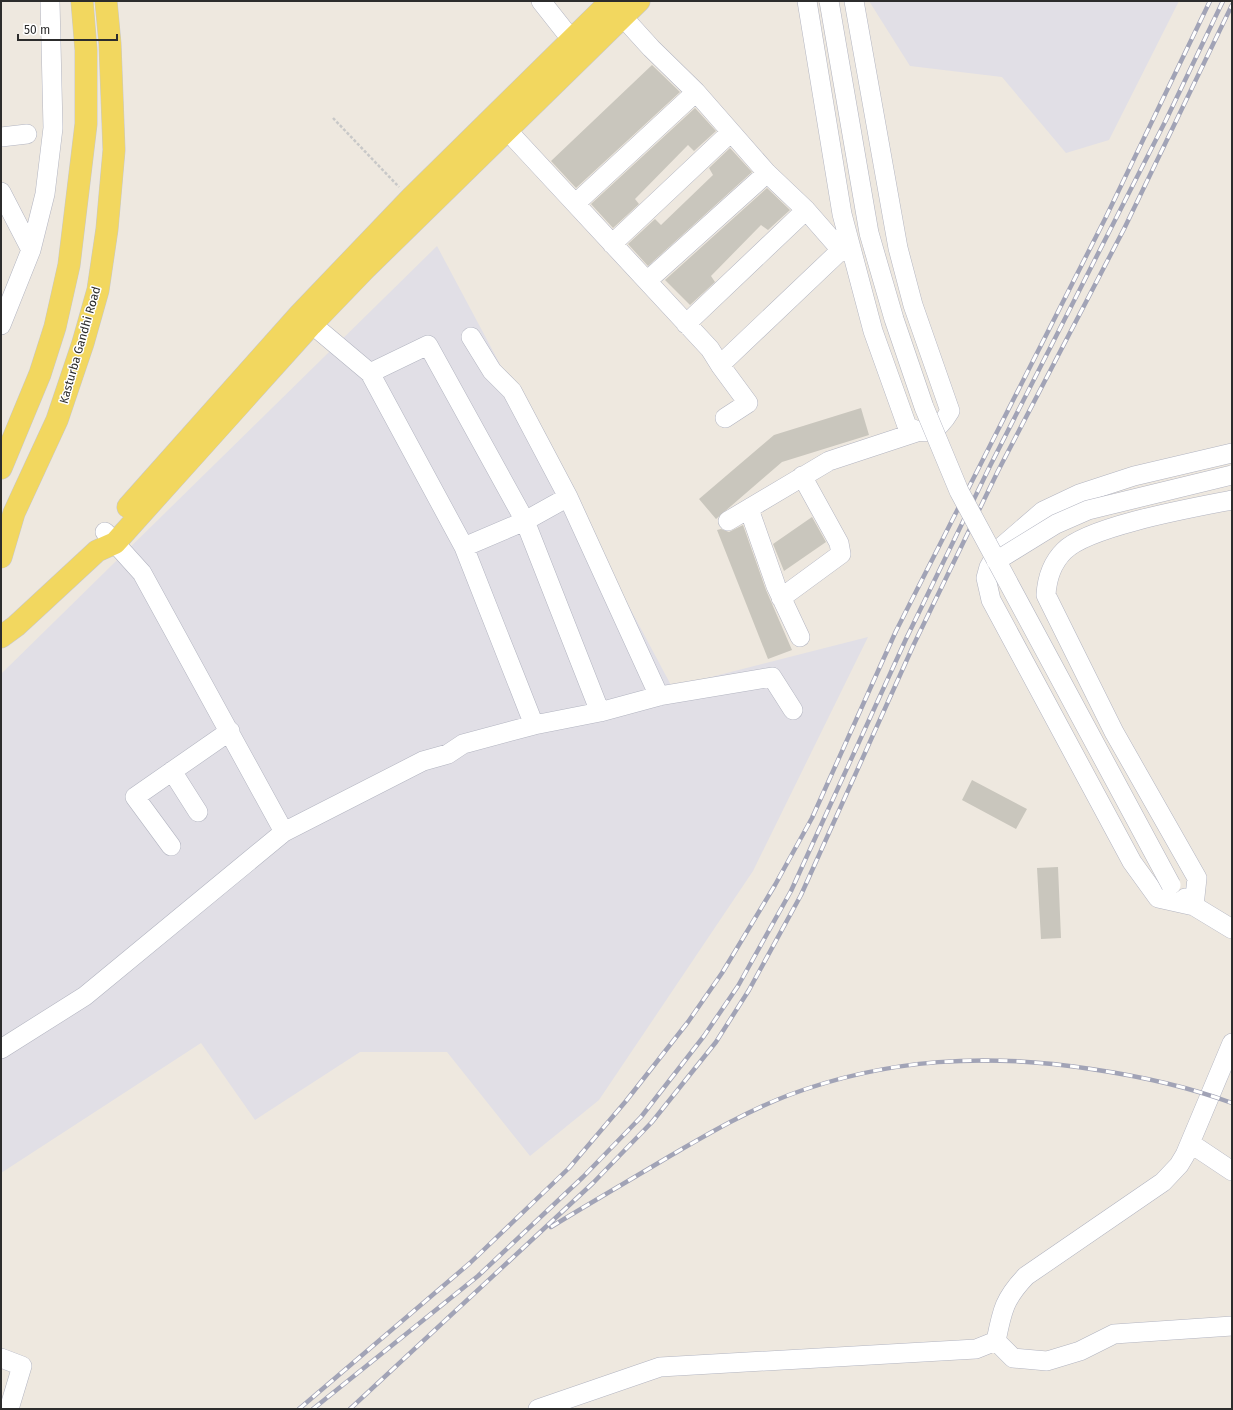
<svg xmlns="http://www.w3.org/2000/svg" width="1233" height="1410" font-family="'Fira Sans',sans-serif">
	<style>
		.industrial { fill: #e1dfe6 }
		.building { fill: #c9c6bd }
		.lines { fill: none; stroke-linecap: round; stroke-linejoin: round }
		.minor-casing { stroke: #b2b4c0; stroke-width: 20 }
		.major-casing { stroke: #c8c8c8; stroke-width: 23 }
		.path { stroke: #c8c8c8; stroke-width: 2.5; stroke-dasharray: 3 2; stroke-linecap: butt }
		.minor { stroke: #fff; stroke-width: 19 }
		.major { stroke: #f2d75f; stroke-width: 22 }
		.rail-casing { stroke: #a1a3b6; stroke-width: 4.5 }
		.rail { stroke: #fff; stroke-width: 3; stroke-dasharray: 9; stroke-linecap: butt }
		.minor-bridge-casing { stroke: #b2b4c0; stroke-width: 20; stroke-linecap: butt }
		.minor-bridge { stroke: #fff; stroke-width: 19 }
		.labels { text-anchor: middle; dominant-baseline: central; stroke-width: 3; stroke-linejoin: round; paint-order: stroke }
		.street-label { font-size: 12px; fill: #2c2c2c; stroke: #fff }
	</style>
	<rect width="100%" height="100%" fill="#eee8df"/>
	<path class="industrial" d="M869,1H1179L1109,140L1066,153L1002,77L910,66Z
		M437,246L672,687L868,637L753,871L599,1100L530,1156L447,1052H360L255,1120L201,1043L1,1173V674Z"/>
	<path class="building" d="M652,65L680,92L576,188L551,161Z
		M695,108L716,131L694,151L688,145L635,199L639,204L613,228L591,204Z
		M730,148L752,172L648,266L628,244L655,219L661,225L713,175L709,168Z
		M767,188L790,210L768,230L761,225L711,276L715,282L690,305L665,280Z
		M861,408L869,435L782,462L716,519L699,499L774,435Z
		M812,517L826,542L784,571L773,544Z
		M743,525L766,590L792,650L768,659L717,530L721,529L729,532Z
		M972,780L1027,809L1016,829L962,800Z
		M1058,867L1061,938L1041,939L1037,868Z"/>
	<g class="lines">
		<g class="minor-casing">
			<path id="minor" d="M541,1L571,39
				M807,1L842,214L873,331L907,426C927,438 939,430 950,411L913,305L898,248L854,1
				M506,129L710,349L720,365L841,250L806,210L767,173L696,92L651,48L622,16
				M1,137L27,134
				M1,192L31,250
				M576,203L696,92
				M612,244L731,132
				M647,281L767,173
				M301,315L370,373L464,547L534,725
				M686,324L806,210
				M1,325L31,250L45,194L53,128L50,1
				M471,337L492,371L512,391L568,497L659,696
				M720,365L748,403L725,418
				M370,373L428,345L525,521L600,712
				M1232,453L1134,476L1079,494L1043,511L999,549L989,567L986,578L991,600L1132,862L1158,898L1194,906L1197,878L1114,732L1046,595C1047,578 1052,563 1064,551C1088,526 1196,507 1232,500
				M749,509L776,586L800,637
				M728,521L829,461L917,432
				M105,532L142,573L284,832
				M464,547L525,521L568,497
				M781,598L841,554L839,543L802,476
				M172,771L198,812
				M171,846L135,797L230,731
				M1185,898L1194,906L1232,929
				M1,1049L85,996L284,832L423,761L448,754L463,744L534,725L600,712L659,696L772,677L793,710
				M1190,1143L1232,1171
				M996,1341L1013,1358L1047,1361L1080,1351L1114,1334L1232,1326
				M1,1358L22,1366L9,1409
				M538,1409L660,1367L976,1349L996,1341C1002,1311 1004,1299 1026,1276L1163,1182L1179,1165L1185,1155L1232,1043"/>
		</g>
		<g class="major-casing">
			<path id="major" d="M1,468L40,374L55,327L69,265L86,124V50L82,1
				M128,507L300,314L410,199L611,1
				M1,557L14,513L57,420L83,343L98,290L107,229L114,150L110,44L106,1
				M1,637L16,626L97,551L115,543L311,325L364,270L639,1"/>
		</g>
		<path class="path" d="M333,118L399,187"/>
		<use href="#minor" class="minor"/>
		<use href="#major" class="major"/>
		<g class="rail-casing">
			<path id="rail" d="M551,1227C590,1203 630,1180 670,1156C708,1134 747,1111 789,1095C889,1058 986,1053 1091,1069C1139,1076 1186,1086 1232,1103
				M299,1409L470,1263L569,1168L626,1101L688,1022L722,973L775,885L812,818L896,631L1105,219L1210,1
				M313,1409L478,1276L583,1177L641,1117L704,1036L738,986L791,891L906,639L990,466L1166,120L1223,1
				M350,1409L593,1183L652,1122L716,1042L749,990L801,895L914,644L998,471L1124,229L1232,5"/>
		</g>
		<use href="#rail" class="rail"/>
		<g class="minor-bridge-casing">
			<path id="minor-bridge" d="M829,1L869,233L894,319L924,407L959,491L1171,885
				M996,561L1056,524L1088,510L1232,475"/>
		</g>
		<use href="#minor-bridge" class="minor-bridge"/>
	</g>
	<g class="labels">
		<g class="street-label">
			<text transform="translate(80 345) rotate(-74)">Kasturba Gandhi Road</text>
		</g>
	</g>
	<rect width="1233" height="1410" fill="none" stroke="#2c2c2c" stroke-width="4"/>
	<path d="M18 34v6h99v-6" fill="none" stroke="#2c2c2c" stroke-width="2"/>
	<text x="24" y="34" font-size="12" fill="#2c2c2c" stroke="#ffffff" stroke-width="3" paint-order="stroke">50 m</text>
</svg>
